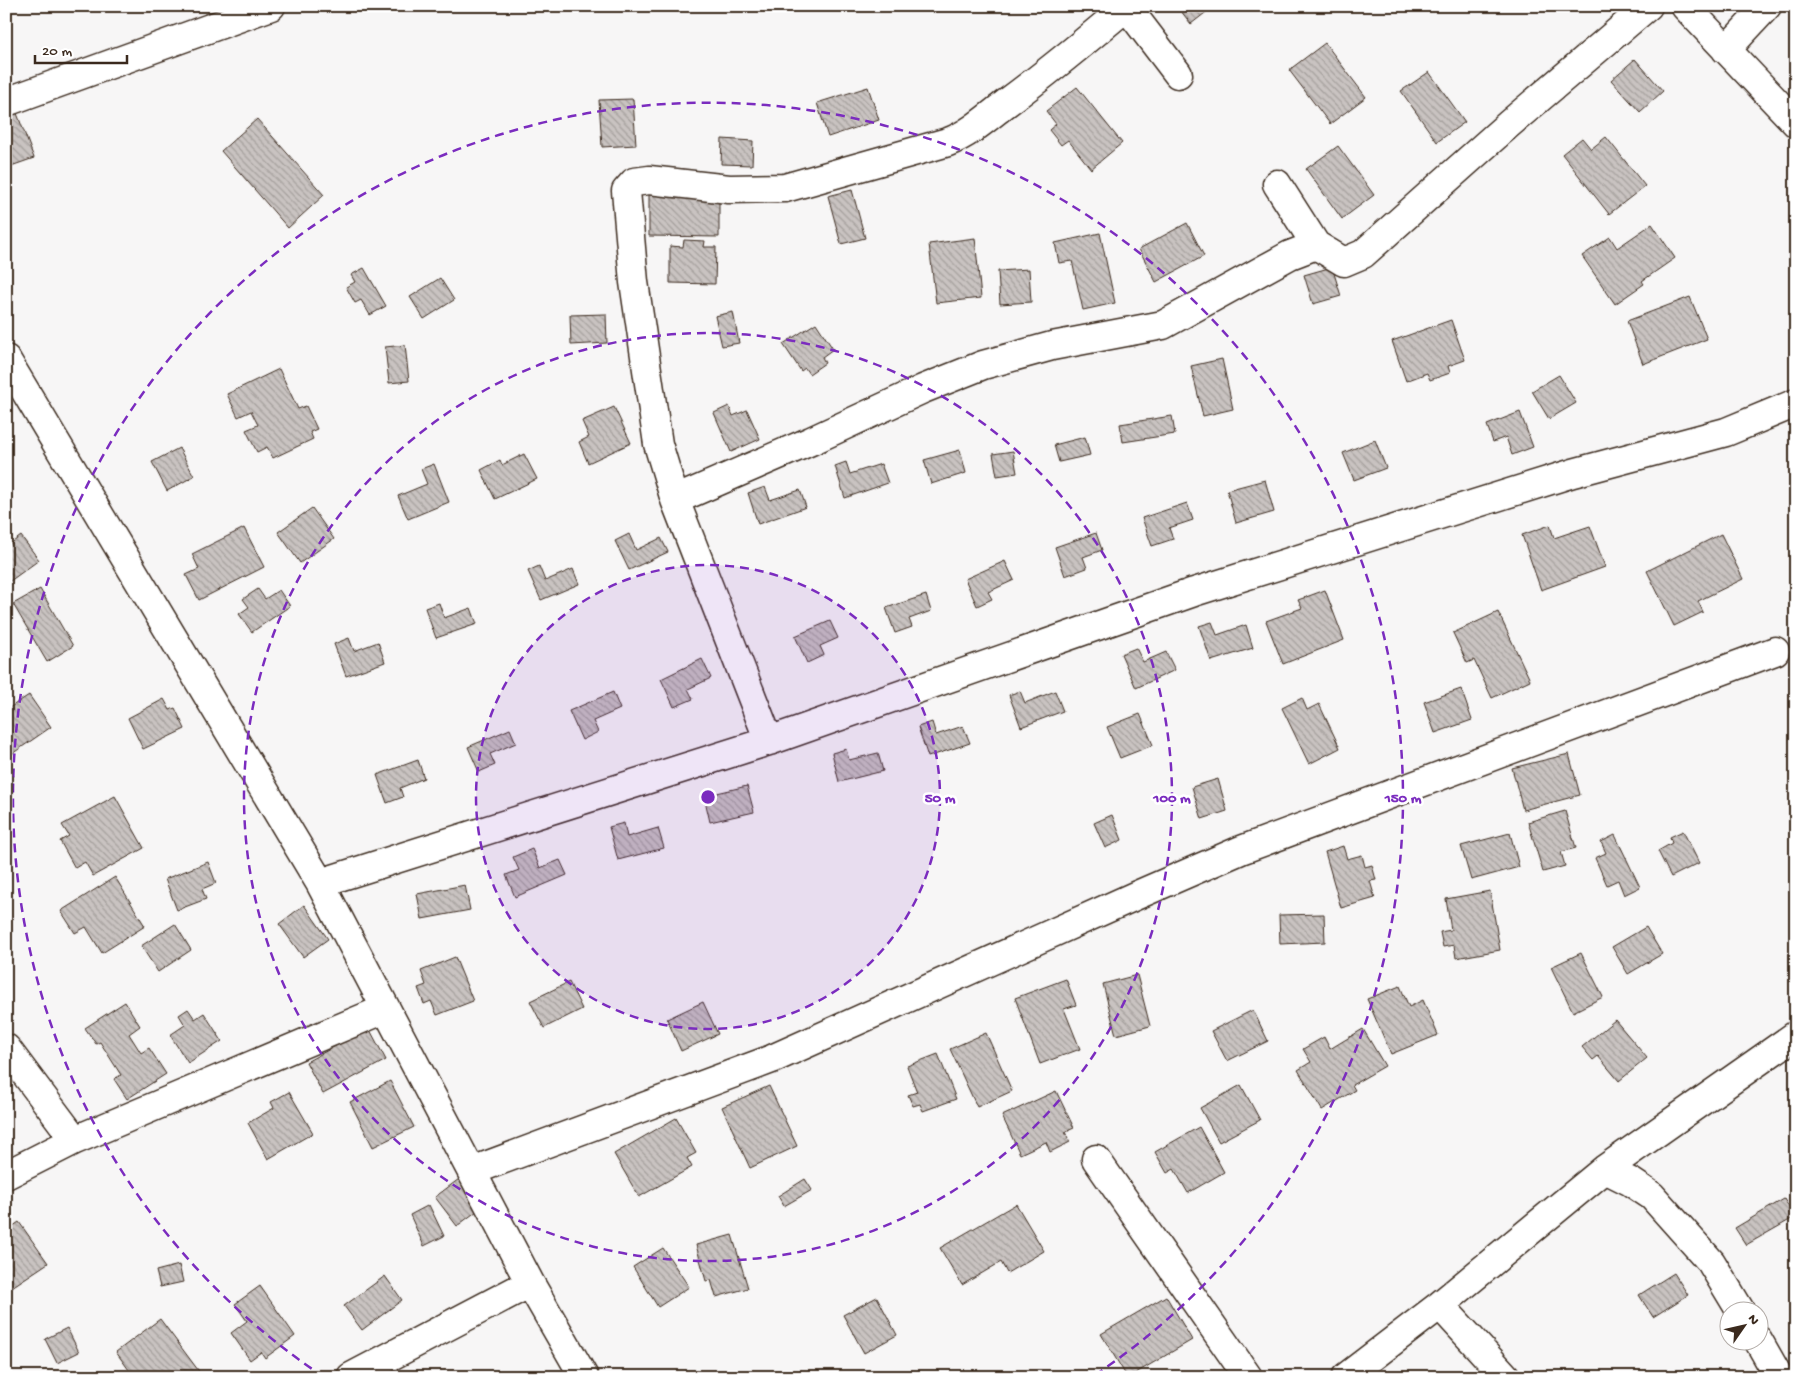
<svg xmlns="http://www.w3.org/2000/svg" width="1802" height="1383" font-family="'Gochi Hand',sans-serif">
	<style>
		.building { fill: url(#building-back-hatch); stroke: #3b2a1e }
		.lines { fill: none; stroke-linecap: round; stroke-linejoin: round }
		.minor-casing { stroke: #3b2a1e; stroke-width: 31 }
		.minor { stroke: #fff; stroke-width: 28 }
		.ring { fill: none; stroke: #7b2cbf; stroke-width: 2.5; stroke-dasharray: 9 6 }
		.centre { fill: #7b2cbf; stroke: #fff; stroke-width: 2.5 }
		.ring-label { font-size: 15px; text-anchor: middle; font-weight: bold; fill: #7b2cbf; stroke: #fff; stroke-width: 5; stroke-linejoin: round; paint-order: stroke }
	</style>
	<defs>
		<pattern id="building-back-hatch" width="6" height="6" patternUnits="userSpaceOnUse" patternTransform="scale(1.25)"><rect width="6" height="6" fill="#c9c3c1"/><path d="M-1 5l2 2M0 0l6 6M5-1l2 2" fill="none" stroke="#a49f9c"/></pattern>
	</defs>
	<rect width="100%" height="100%" fill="#f7f6f6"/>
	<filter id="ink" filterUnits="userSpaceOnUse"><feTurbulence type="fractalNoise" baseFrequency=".02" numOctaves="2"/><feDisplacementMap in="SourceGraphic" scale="10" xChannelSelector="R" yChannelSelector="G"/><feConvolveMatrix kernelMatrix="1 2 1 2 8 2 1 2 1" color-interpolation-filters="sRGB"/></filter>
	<g filter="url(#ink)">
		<path class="building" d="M1177,6H1214L1191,24Z
			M1325,43L1366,97L1330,124L1289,70Z
			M1635,59L1663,91L1640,112L1611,80Z
			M1429,72L1465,122L1437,142L1401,91Z
			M868,87L879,120L828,137L817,103Z
			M1077,87L1122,143L1091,169L1068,140L1061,145L1049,130L1056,124L1046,111Z
			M633,99L636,145L602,147L599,100Z
			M15,108L34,158L11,166L6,155V111Z
			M257,119L324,195L288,228L221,151Z
			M1606,137L1645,186L1609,214L1562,154L1582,138L1591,149Z
			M722,139L753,141L752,165L721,164Z
			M1338,146L1374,195L1342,219L1306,169Z
			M649,188L719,189V237L649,236Z
			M852,190L865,238L841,244L828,196Z
			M1187,223L1204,256L1156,282L1139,249Z
			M1652,224L1675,258L1642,281L1644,284L1615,304L1582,256L1610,237L1617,248Z
			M1100,233L1115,303L1083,310L1072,261L1059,263L1055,243Z
			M975,238L981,298L936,303L929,244Z
			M684,240L705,241L704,247H716L715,284L670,283V246L683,247Z
			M1332,267L1341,296L1313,304L1304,275Z
			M364,268L386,306L370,315L361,300L355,303L346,287L355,282L351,275Z
			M1029,269L1031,302L1000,304L998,271Z
			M440,278L454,300L424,319L410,297Z
			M1690,297L1707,339L1643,364L1627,321Z
			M733,312L739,343L722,346L715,316Z
			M606,314L607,343L571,345L570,315Z
			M1451,320L1465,360L1448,366L1450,373L1430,380L1427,373L1406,381L1392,341Z
			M816,323L833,349L822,357L825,363L809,374L805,368L801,371L783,344Z
			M405,345L409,381L389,383L385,347Z
			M1222,359L1233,409L1203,416L1191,366Z
			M279,369L298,409L306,406L317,429L310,432L313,439L273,458L267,447L257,452L246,430L258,425L251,411L238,417L227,394Z
			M1559,375L1576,403L1549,419L1532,391Z
			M729,406L733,416L747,410L760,439L731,452L714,413Z
			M614,407L631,443L588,463L579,442L589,437L582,421Z
			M1520,412L1533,447L1512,455L1506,437L1493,442L1487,425Z
			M1172,416L1175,434L1123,442L1120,424Z
			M1085,437L1090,455L1059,462L1054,445Z
			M1375,440L1386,468L1354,480L1343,453Z
			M179,448L194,476L167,491L152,462Z
			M960,450L966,473L931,484L924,460Z
			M1013,451L1017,473L997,476L993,454Z
			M524,454L537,479L495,499L481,470L500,460L502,465Z
			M846,462L850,474L881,464L888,483L845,498L835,466Z
			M434,464L449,502L408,519L398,496L427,484L421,469Z
			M1265,480L1274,512L1236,523L1227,490Z
			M765,487L770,500L800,490L806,507L758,524L748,493Z
			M1187,503L1193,520L1169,528L1173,539L1152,546L1142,518Z
			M312,508L334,539L300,563L278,532Z
			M1550,525L1554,538L1590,526L1605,567L1541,590L1522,535Z
			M244,528L264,567L199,600L186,575L199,569L192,554Z
			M1096,533L1102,550L1083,557L1087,568L1065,576L1055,547Z
			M629,534L636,550L661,538L668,552L629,570L615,541Z
			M1721,534L1743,579L1698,601L1703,612L1674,626L1647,571Z
			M21,536L39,560L6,584V547Z
			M1005,561L1014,580L988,592L992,599L977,606L965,579Z
			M539,566L545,581L573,569L579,584L541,600L528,571Z
			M40,589L73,646L47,662L13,604Z
			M258,589L265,599L279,590L290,606L252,632L239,614L249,607L243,599Z
			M1325,590L1344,640L1283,664L1266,621L1302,608L1298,600Z
			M926,595L931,611L909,619L912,627L895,633L886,608Z
			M439,603L444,618L471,608L477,624L436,638L425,608Z
			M1498,612L1530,680L1492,698L1474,660L1467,663L1453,633Z
			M830,621L838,638L820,646L824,655L807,663L795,636Z
			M1212,622L1217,635L1246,625L1253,648L1211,661L1199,626Z
			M349,638L354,651L378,642L385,662L346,676L334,644Z
			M1136,648L1143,662L1166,652L1175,670L1136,688L1121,654Z
			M702,659L711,678L688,689L693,699L674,707L661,679Z
			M1461,689L1472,720L1435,733L1424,702Z
			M1020,691L1025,703L1055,691L1063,711L1021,727L1009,695Z
			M613,692L620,709L593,721L598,732L582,740L569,711Z
			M29,695L51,727L6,758V710Z
			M1302,698L1307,710L1319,704L1340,748L1309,764L1282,708Z
			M164,699L170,710L175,708L185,729L143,749L128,718Z
			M1140,714L1153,745L1120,758L1107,727Z
			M932,722L936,735L963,726L970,743L928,757L918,727Z
			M510,729L516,743L490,754L495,765L479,772L468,747Z
			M846,749L849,760L878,753L883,771L839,782L832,753Z
			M1569,754L1580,795L1523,810L1512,768Z
			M418,760L424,778L400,788L403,797L387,803L377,775Z
			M1218,779L1227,811L1202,819L1192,787Z
			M747,786L754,812L710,822L704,796Z
			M115,796L144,848L93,876L85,862L75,868L60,841L69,836L62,825Z
			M1565,811L1576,848L1561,852L1565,866L1543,872L1528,822Z
			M1112,815L1122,840L1105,848L1094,823Z
			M624,823L627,837L658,828L664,848L618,860L609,827Z
			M1683,831L1699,863L1671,877L1658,851L1672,843L1670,837Z
			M1510,833L1519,867L1471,880L1461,846Z
			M1615,835L1640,887L1624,895L1618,880L1607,885L1595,858L1606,853L1601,842Z
			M1343,846L1347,859L1362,855L1365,867L1372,865L1376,880L1370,881L1375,898L1341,908L1325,852Z
			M532,849L540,868L560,860L567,875L515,897L506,875L519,870L513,857Z
			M208,862L216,883L202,889L206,899L177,910L165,879Z
			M115,877L145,926L102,953L86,927L75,933L61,911Z
			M465,885L470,910L422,919L417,894Z
			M1490,891L1500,950L1456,958L1454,945L1443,947L1440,932L1451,930L1446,899Z
			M304,905L328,939L303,957L279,924Z
			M1324,914L1325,942L1280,944L1279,915Z
			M175,924L191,950L158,972L141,946Z
			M1646,927L1662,954L1628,974L1612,947Z
			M1581,953L1603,997L1573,1012L1551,967Z
			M455,957L473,1001L437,1015L431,1001L424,1004L418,988L426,985L421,971Z
			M1137,975L1150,1026L1116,1035L1103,984Z
			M1066,979L1076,1005L1064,1009L1080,1049L1040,1064L1015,998Z
			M569,982L582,1009L544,1028L530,1001Z
			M1400,986L1409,1007L1423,1000L1438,1035L1391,1054L1367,999Z
			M125,1002L140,1026L129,1034L141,1053L149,1048L166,1074L127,1099L114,1079L121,1075L100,1042L96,1044L85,1028Z
			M703,1002L718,1034L681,1051L667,1019Z
			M188,1009L195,1019L204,1013L222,1041L188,1063L170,1035L185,1025L179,1015Z
			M1253,1010L1268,1041L1227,1061L1211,1031Z
			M1615,1020L1647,1058L1619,1081L1598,1056L1593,1060L1582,1047Z
			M369,1028L386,1060L323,1094L306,1062Z
			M1363,1029L1385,1066L1352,1085L1355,1090L1322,1110L1298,1070L1311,1062L1303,1049L1324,1037L1330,1049Z
			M986,1033L1012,1091L977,1107L950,1049Z
			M938,1054L956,1099L923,1111L920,1104L913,1106L908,1095L917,1092L907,1066Z
			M390,1081L414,1127L373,1147L350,1102Z
			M1241,1085L1260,1120L1219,1142L1200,1108Z
			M769,1086L797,1146L750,1168L722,1107Z
			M1056,1091L1074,1128L1065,1132L1070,1142L1050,1152L1046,1142L1020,1154L1002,1116Z
			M289,1092L313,1133L268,1159L248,1123L274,1108L271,1102Z
			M676,1118L696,1153L687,1158L692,1167L639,1197L614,1154Z
			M1199,1127L1224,1172L1188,1193L1174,1169L1167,1173L1155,1152Z
			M459,1179L481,1208L457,1226L435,1197Z
			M805,1179L812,1190L784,1206L778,1196Z
			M1784,1199L1795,1217L1746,1245L1735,1228Z
			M1016,1204L1044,1251L1007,1273L1001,1262L962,1285L940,1248Z
			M429,1205L444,1236L424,1246L410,1215Z
			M19,1222L48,1263L6,1291V1231Z
			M732,1235L748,1288L716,1297L711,1280L706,1281L696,1245Z
			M663,1248L689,1287L658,1307L633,1267Z
			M179,1265L183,1282L160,1287L156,1271Z
			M1674,1273L1688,1295L1653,1317L1639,1295Z
			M385,1276L402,1300L362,1330L344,1306Z
			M260,1286L295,1336L265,1358L261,1352L250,1360L231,1333L247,1321L235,1304Z
			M1166,1296L1192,1340L1129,1377H1127L1101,1334Z
			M877,1297L897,1335L864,1353L843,1315Z
			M160,1319L201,1374L196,1377H134L116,1352Z
			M67,1328L79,1352L57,1363L45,1339Z"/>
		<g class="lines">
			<g class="minor-casing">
				<path id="minor" d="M1126,6L1178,74
					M1685,6L1796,123
					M1726,50L1767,6
					M6,102L271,6
					M1277,184L1316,245
					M6,359L320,883L530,1283L584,1377
					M675,500L811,441L923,389L983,365L1052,346L1163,325L1290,255L1316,245L1344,262L1363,254L1509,124L1648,6
					M769,741L675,500L658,444L634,282L626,191L634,182L649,180L729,189L785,188L948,142C969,134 987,118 1005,104C1047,73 1087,40 1126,7
					M320,883L769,741L1194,592L1573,473L1726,432L1796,403
					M6,1048L75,1140L385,1009
					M1096,1159L1248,1377
					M1605,1169L1631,1182L1652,1196L1711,1262L1740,1310
					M472,1171L772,1059L1135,896L1241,850L1775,651
					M6,1175L75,1140
					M1440,1305L1506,1377
					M1758,1340L1779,1377
					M351,1377L530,1283
					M1346,1377L1440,1305L1605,1169L1796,1035"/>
			</g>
			<use href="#minor" class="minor"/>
		</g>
	</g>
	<circle cx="708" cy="797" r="232" fill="#7b2cbf" fill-opacity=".12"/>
	<g class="ring">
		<circle cx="708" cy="797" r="232"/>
		<circle cx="708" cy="797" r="464"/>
		<path d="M324 1377A695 695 0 1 1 1092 1377"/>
	</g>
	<circle cx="708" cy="797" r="8" class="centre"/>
	<g class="ring-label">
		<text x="940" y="802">50 m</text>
		<text x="1172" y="802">100 m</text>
		<text x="1403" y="802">150 m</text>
	</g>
	<rect width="1802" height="1383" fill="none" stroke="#fff" stroke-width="25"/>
	<rect x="12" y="12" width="1777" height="1358" fill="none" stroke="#3b2a1e" stroke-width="2" filter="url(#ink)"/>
	<g transform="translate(1744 1326) rotate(56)"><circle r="24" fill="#ffffff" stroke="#b1aaa5"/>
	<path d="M0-4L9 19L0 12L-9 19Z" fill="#3b2a1e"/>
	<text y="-8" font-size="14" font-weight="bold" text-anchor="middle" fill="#3b2a1e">N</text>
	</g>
	<path d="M35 55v8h92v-8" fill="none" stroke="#3b2a1e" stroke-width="2.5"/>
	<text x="42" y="55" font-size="15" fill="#3b2a1e" stroke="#ffffff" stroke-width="4" paint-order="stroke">20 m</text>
</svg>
